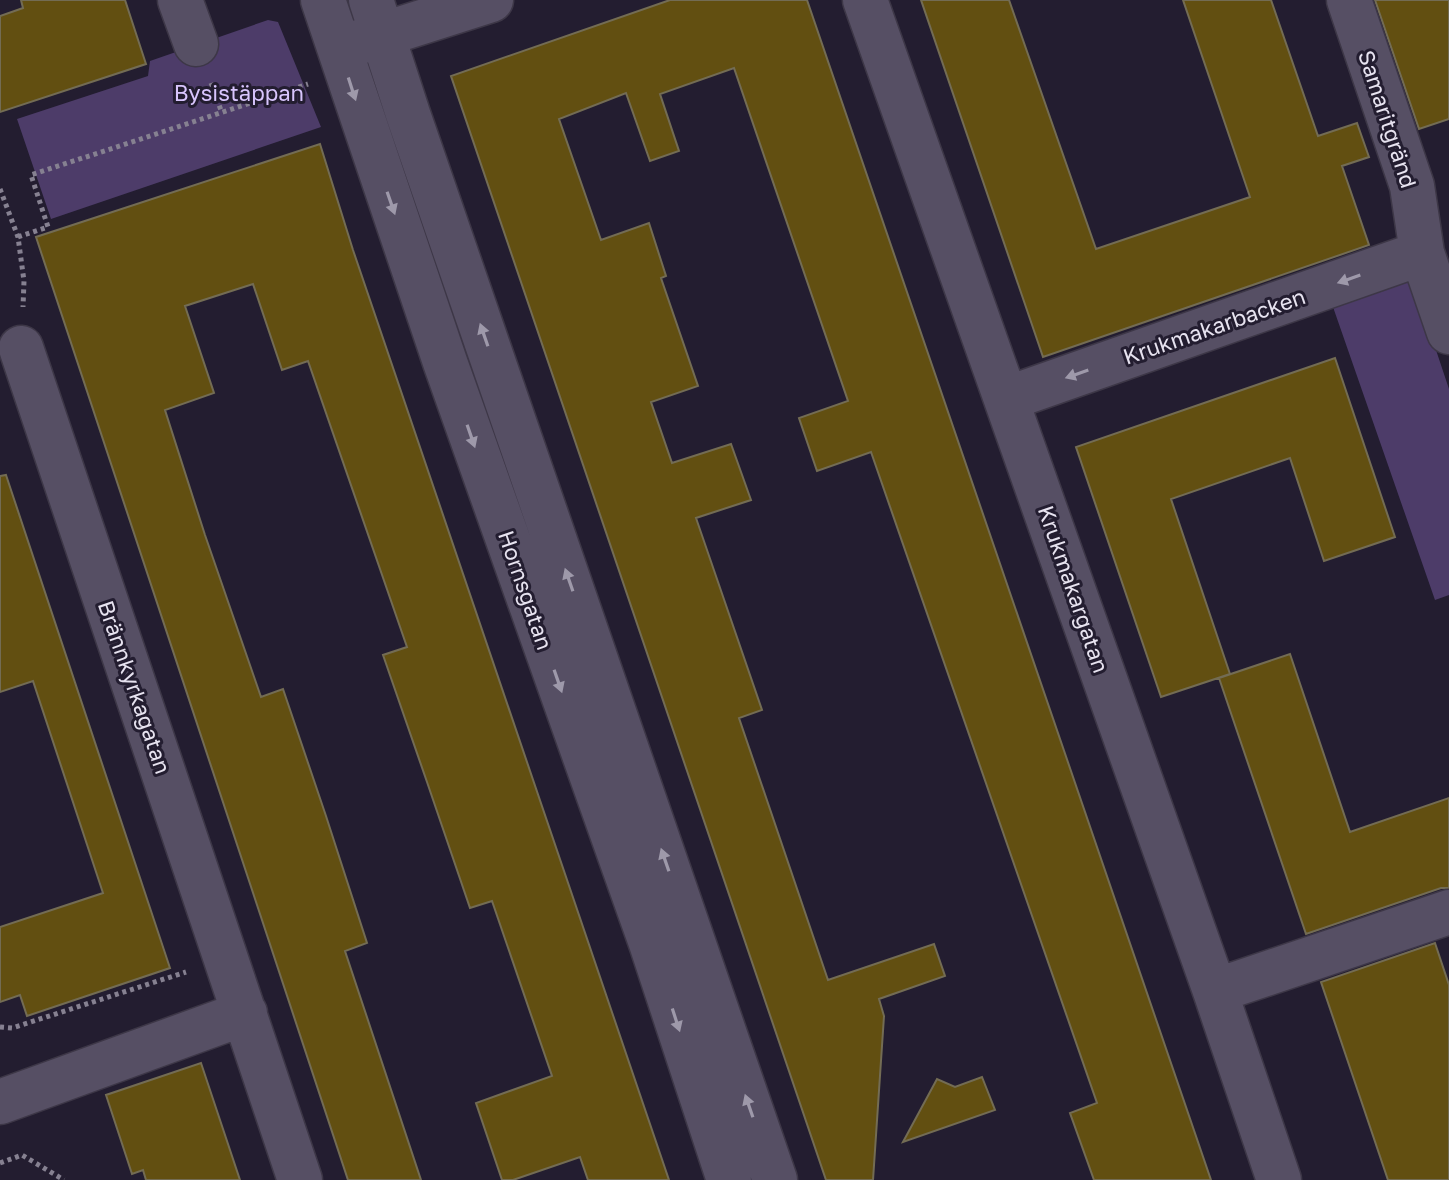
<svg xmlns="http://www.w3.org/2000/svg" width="1449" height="1180" font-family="'Golos Text',sans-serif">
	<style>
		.green { fill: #4d3c69 }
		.building { fill: #624f11; stroke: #736c54; stroke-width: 2 }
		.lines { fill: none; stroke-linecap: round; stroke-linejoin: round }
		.minor-casing { stroke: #3d3747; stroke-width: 47 }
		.path { stroke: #868191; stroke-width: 5; stroke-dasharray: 4 4; stroke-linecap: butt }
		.minor { stroke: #564f64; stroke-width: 44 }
		.oneway { fill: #9e99aa }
		.labels { text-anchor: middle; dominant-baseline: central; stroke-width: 6; stroke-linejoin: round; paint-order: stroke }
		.park-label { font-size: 22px; fill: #d8c5fd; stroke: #231d30 }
		.street-label { font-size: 22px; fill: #e7e3f0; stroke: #231d30 }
	</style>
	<rect width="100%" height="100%" fill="#231d30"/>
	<path class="green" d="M268,20L278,22L321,127L51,219L17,119L148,76L150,61Z
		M1412,278L1449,389V595L1435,600L1333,307Z"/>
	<path class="building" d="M21,0H125L146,64L0,112V16L23,8Z
		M670,0H807L1211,1180H1094L1070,1113L1097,1103L871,452L817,471L799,418L848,401L734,68L660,94L679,151L650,161L626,93L559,119L601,240L649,223L666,276L661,278L698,386L651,402L672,463L731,444L751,500L696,518L762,710L739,718L828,980L934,944L945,976L879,999L884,1016L873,1180H826L451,76Z
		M921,0H1009L1096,249L1250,197L1183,0H1271L1318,136L1357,123L1369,157L1342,166L1369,245L1043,357Z
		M1375,0H1449V119L1419,129Z
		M320,144L353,250L669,1180H588L580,1157L513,1180H502L476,1103L552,1076L492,901L470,908L427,782L383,655L407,647L308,361L282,370L253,284L185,306L214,393L165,410L205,535L261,697L283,689L326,816L367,943L345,951L421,1180H348L36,237Z
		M1335,358L1395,537L1324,561L1290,458L1171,499L1230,674L1161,697L1076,447Z
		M6,475L170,968L27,1016L20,995L0,1002V927L103,893L33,681L0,692V476Z
		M1290,654L1350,832L1449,798V888H1441L1306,934L1219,678Z
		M1435,943L1449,985V1180H1388L1321,982Z
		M201,1063L240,1180H146L143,1170L132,1174L106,1095Z
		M982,1077L995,1110L903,1142L937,1079L955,1087Z"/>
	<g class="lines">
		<g class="minor-casing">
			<path id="minor" d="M180,0L196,44
				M323,0L445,362L652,946L729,1180
				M371,0L408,114L775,1180
				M865,0L1215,991L1279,1180
				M1349,0L1412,186L1422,253L1449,332
				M356,43L491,0
				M21,348L300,1180
				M1006,399L1422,253
				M1215,991L1449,912
				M0,1102L245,1013"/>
		</g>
		<path class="path" d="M211,83L222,113
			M0,189L18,237L24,281L23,307
			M18,237L48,227L31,175L308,84
			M0,1027L12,1028L186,972
			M0,1163L22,1155L64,1180"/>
		<use href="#minor" class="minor"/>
	</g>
	<defs><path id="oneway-solid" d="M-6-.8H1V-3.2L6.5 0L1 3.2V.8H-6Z" transform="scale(2)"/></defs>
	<g class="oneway">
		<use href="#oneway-solid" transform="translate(352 89) rotate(72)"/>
		<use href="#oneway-solid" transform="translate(391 203) rotate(71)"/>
		<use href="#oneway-solid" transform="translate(1349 279) rotate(161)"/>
		<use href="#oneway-solid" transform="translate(484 335) rotate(-109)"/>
		<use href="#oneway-solid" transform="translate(1077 374) rotate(161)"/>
		<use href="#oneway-solid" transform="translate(471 436) rotate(71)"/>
		<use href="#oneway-solid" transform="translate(569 580) rotate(-109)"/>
		<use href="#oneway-solid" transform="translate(558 681) rotate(71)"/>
		<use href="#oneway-solid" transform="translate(665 860) rotate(-109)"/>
		<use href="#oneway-solid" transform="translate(676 1020) rotate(72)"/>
		<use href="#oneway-solid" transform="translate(749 1106) rotate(-109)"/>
	</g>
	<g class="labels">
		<g class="park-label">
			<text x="239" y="92">Bysistäppan</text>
		</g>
		<g class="street-label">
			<text transform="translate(1388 119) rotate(72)">Samaritgränd</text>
			<text transform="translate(1214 326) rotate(-19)">Krukmakarbacken</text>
			<text transform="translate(1074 589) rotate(71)">Krukmakargatan</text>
			<text transform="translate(526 590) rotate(71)">Hornsgatan</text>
			<text transform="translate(135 687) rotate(71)">Brännkyrkagatan</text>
		</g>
	</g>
</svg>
